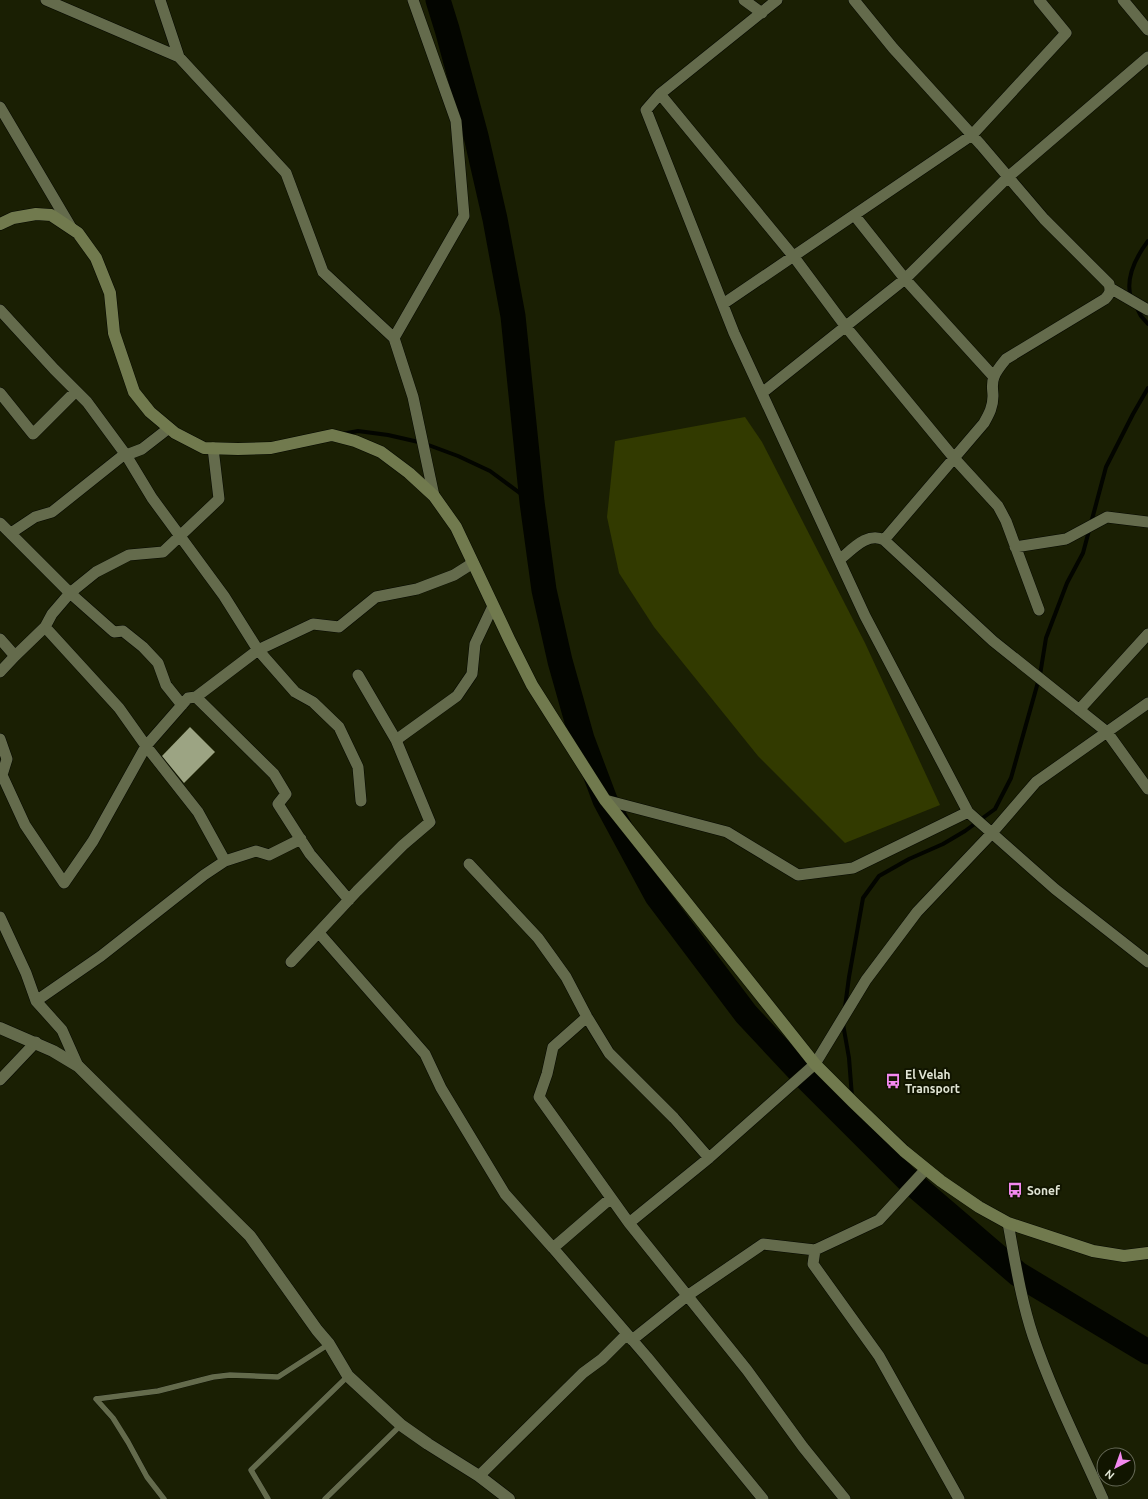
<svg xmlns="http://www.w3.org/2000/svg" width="1148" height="1499" font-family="Ubuntu,sans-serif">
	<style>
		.green { fill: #323a00 }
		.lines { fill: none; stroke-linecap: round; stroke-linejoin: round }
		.stream { stroke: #030500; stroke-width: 4 }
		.river { stroke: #030500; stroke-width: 25 }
		.building { fill: #9ca483 }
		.service-casing { stroke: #050800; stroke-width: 6 }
		.minor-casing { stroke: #050800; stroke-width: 12 }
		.tertiary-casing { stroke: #050800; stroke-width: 13 }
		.secondary-casing { stroke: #050800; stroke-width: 13 }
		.service { stroke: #646b4c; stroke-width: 5.5 }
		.minor { stroke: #646b4c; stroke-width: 11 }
		.tertiary { stroke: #646b4c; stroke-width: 12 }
		.secondary { stroke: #717a4e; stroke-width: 12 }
		.labels { text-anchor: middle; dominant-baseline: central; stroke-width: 4; stroke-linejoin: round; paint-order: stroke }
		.poi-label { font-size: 12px; font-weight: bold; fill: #e1e5d4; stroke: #111500; text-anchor: start }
	</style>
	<rect width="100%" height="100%" fill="#1a1f03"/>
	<path class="green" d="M745,417L762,442L865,643L940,805L845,843L758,756L654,627L619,573L607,517L615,441Z"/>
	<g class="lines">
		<path class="stream" d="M1131,298C1125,278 1136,257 1148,241
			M1136,306L1141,316L1148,324
			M342,434L358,431L388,435L423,443L458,456L490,471L532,502
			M845,1007L849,977L863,898L879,876L909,859L943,844L965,831L995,809L1011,778L1040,675L1046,638L1067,583L1083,553L1106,467L1133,414L1148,388
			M843,1024L849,1058L852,1097
			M855,1109L861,1133"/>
		<path class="river" d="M438,0L447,29L476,136L495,219L513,316L532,502L544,590L560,661L582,739L605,800L657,896L746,1014L803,1075L906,1178L1018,1274L1148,1352"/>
	</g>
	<path class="building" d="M190,727L215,752L184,783L162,756Z"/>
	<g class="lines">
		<g class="service-casing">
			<path id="service" d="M96,1399L158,1391L213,1377L230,1375L278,1377L329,1344
				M96,1399L113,1418L128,1442L147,1477L164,1499
				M268,1499L251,1470L348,1376
				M325,1499L401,1425"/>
		</g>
		<g class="minor-casing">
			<path id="minor" d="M46,0L179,57L286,173L323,272L394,338
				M160,0L179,57
				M413,0L456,121L464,216L394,338L413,397L434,496
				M744,0L762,13
				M777,0L660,94L646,110L734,333L865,616L968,812L1055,889L1148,962
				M854,0L893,48L981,145L1044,219L1109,284C1111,291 1110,294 1105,299L1006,359C1001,365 996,371 994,377C991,384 993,390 993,396C993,407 989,414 984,423L884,540
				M1123,0L1148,30
				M660,94L794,257L846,327L954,458L998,506L1006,521L1039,610
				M0,107L72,229
				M855,216L905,279L994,377
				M1110,288L1148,310
				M723,304L972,135L1066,33L1039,0
				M0,310L54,369L87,402L126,455L152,498L224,596L258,650L295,692L313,702L339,727L358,767L361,801
				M0,393L33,434L76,391
				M762,393L905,279L1008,177L1148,57
				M0,523L70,593L114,632L123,631L143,647L158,663L166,685L182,705
				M11,533L35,517L52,512L121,457L142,449L169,428
				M1015,547L1066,539L1107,517L1148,522
				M839,560C851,551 867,531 884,540L993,641L1107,732L1148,789
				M45,627L52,614L70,593L96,572L129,555L163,552L219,499L213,448
				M0,639L15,656L45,627L119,708L146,746L198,812L225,861
				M0,672L15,656
				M358,675L396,740
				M196,697L274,774L286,794L278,804L310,854L349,900
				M1079,710L1148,634
				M0,739L7,759L2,775L25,825L64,883L93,841L146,746L188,698L196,697L258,650L313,624L339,627L376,597L417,589L454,575L473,563
				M605,800L727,832L798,875L853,868L968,812
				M469,864L538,938L566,977L587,1017L609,1053L674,1118L709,1158
				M0,917L26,973L36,1001L62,1030L78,1066
				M319,933L425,1054L441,1088L505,1194L553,1248L611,1198
				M291,962L357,891L403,845L430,822L396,740L457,696L472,674L475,644L493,606
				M36,1001L101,956L204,875L225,861L256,851L269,855L301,839
				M587,1017L553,1047L547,1074L539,1097L629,1223L747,1370L803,1447L845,1499
				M0,1080L36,1042
				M629,1223L709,1158L815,1064L866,980L917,912L992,833L1036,782L1148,703
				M1008,1223C1015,1261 1021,1300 1033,1336C1052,1392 1079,1445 1103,1499
				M553,1248L647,1357L763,1499
				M815,1250L813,1264L879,1356L959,1499
				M632,1340L687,1296L763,1244L815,1250L879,1220L926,1169
				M479,1476L583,1373L602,1359L627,1334"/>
		</g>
		<g class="tertiary-casing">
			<path id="tertiary" d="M0,1028L53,1051L78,1066L250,1236L317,1330L329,1344L348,1376L401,1425L428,1444L479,1476L509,1499"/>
		</g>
		<g class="secondary-casing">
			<path id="secondary" d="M0,224L13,218L36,214L51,215L78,233L96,258L110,293L114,333L134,392L150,412L175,433L204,448L238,449L271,448L332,435L355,441L381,452L409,473L434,496L456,527L509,639L532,685L605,800L815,1064L853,1102L904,1151L941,1181L979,1207L1008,1223L1093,1251L1124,1256L1148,1253"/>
		</g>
		<use href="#service" class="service"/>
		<use href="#minor" class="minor"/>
		<use href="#tertiary" class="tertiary"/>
		<use href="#secondary" class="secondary"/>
	</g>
	<defs>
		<g id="bus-bare" transform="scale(1.2)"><path d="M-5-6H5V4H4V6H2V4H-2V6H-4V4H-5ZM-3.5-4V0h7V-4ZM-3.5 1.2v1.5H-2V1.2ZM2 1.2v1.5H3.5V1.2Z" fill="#f489f0" stroke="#111500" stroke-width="2.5" paint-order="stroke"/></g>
	</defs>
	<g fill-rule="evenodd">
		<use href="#bus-bare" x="893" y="1081"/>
		<use href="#bus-bare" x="1015" y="1190"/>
	</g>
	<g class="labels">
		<g class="poi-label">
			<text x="905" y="1074">El Velah<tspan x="905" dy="14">Transport</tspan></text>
			<text x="1027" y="1190">Sonef</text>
		</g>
	</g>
	<g transform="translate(1116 1467) rotate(221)"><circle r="19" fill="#111500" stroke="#646855"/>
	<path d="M0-3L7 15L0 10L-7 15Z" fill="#f489f0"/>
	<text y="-6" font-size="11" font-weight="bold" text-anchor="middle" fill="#e1e5d4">N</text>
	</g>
</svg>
